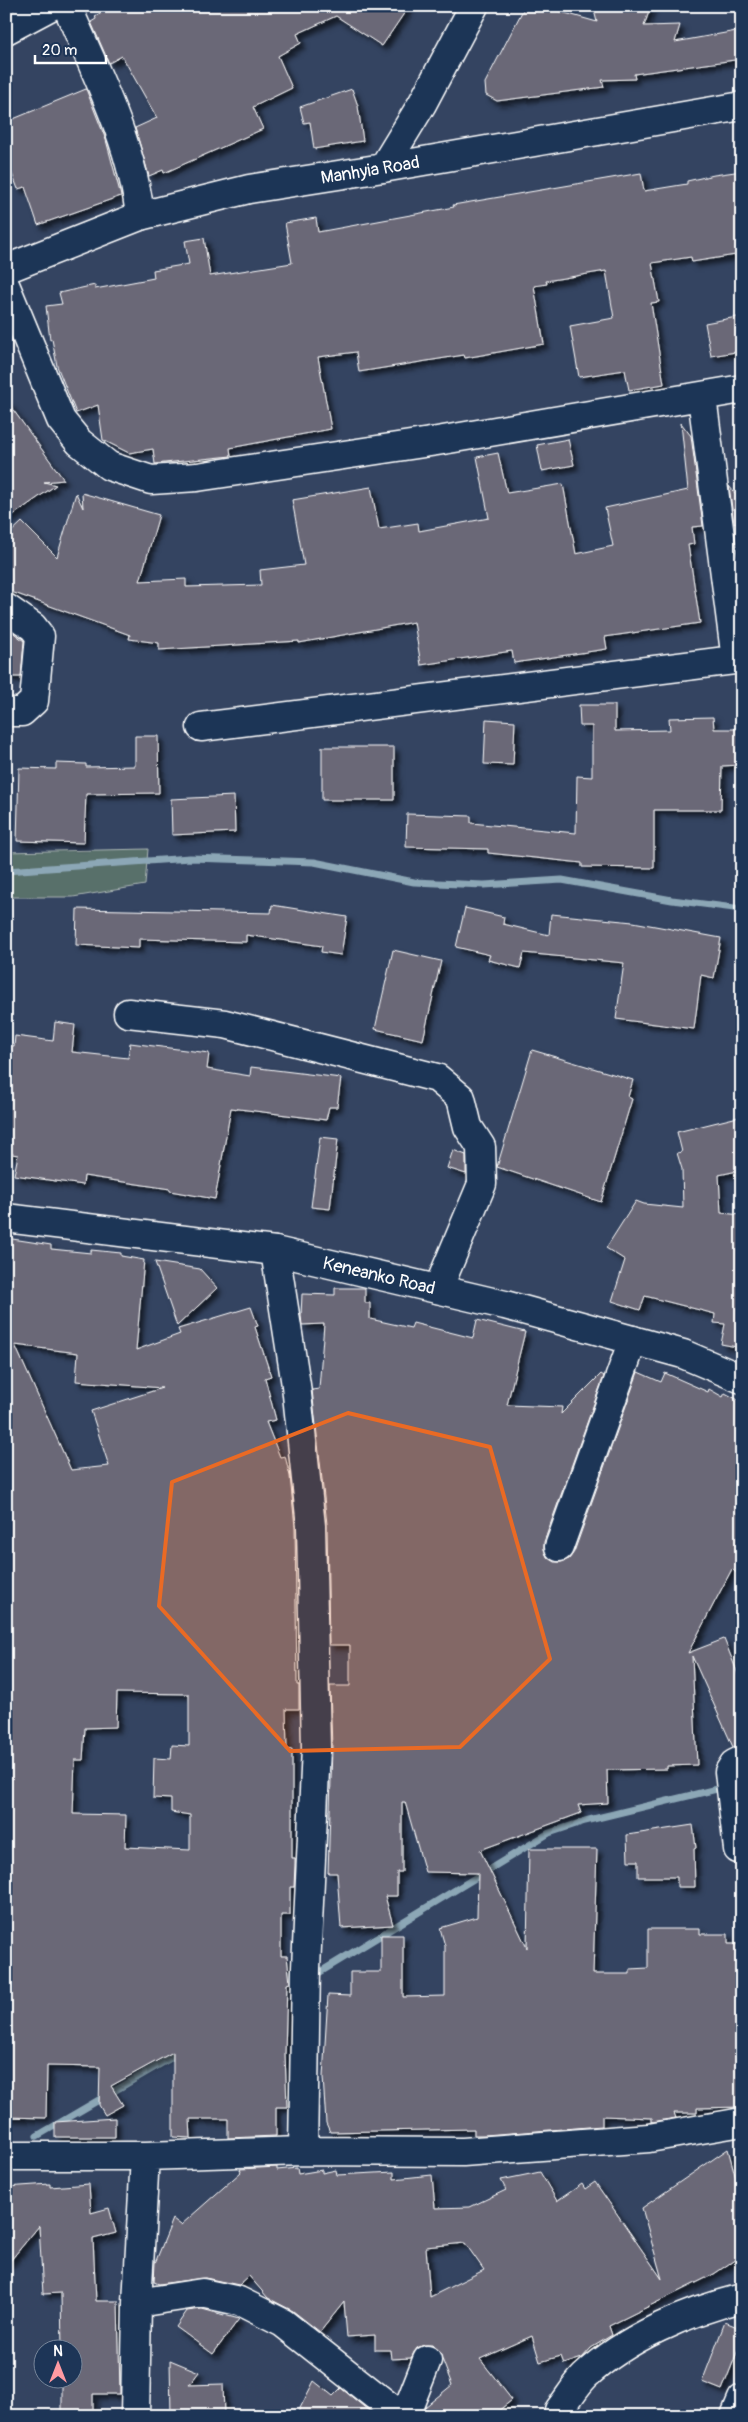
<svg xmlns="http://www.w3.org/2000/svg" width="748" height="2422" font-family="Pangolin,sans-serif">
	<style>
		.green { fill: #586f6b; stroke: #acb7b5 }
		.lines { fill: none; stroke-linecap: round; stroke-linejoin: round }
		.stream { stroke: #8ca7b6; stroke-width: 7 }
		.building { fill: #6b6777; stroke: #fff; fill-rule: evenodd; filter: url(#shadow) }
		.street-casing { stroke: #fff; stroke-width: 31 }
		.secondary-casing { stroke: #fff; stroke-width: 31 }
		.street { stroke: #1d3557; stroke-width: 28 }
		.secondary { stroke: #1d3557; stroke-width: 28 }
		.marked { fill: #ea6a24; fill-opacity: 0.2; stroke: #ea6a24; stroke-width: 4; stroke-linejoin: round }
		.labels { text-anchor: middle; dominant-baseline: central; stroke-width: 4.5; stroke-linejoin: round; paint-order: stroke }
		.street-label { font-size: 18px; fill: #fff; stroke: #1d3557 }
	</style>
	<defs>
		<filter id="shadow"><feDropShadow dx="4.5" dy="4.5" stdDeviation="2.5" flood-color="#0009"/></filter>
	</defs>
	<rect width="100%" height="100%" fill="#344461"/>
	<filter id="ink" filterUnits="userSpaceOnUse"><feTurbulence type="fractalNoise" baseFrequency=".02" numOctaves="2"/><feDisplacementMap in="SourceGraphic" scale="10" xChannelSelector="R" yChannelSelector="G"/><feConvolveMatrix kernelMatrix="1 2 1 2 8 2 1 2 1" color-interpolation-filters="sRGB"/></filter>
	<g filter="url(#ink)">
		<path class="green" d="M148,849L145,885L73,897H6V852Z"/>
		<g class="lines">
			<path class="stream" d="M6,871L190,858L314,862L414,882L484,885L562,880L672,900L742,909
				M312,1977L549,1833L585,1821L725,1787
				M37,2136L181,2052"/>
		</g>
		<path class="building" d="M113,6H409L382,46L336,16L297,34L301,43L278,56L292,88L253,107L263,129L164,173L163,170L149,176L135,128L157,118L122,56L109,63L91,22L96,19L95,16Z
			M525,6H540L597,22L593,6H651L644,26L680,25L675,42L742,30V59L634,74L635,79L602,80L604,87L497,101L486,95L485,83Z
			M86,89L106,140L121,196L38,225L25,187L18,189L6,158V122Z
			M352,89L358,106L363,141L314,149L310,122L304,123L300,107Z
			M742,171V254L692,262L691,257L652,263L659,302L651,303L664,384L629,390L625,370L579,377L570,326L614,318L606,271L546,281L547,284L534,286L544,344L465,358L464,355L359,372L356,352L318,357L331,429L230,448L231,456L155,464L153,449L129,453L103,440L98,405L76,413L57,366L52,339L50,340L46,306L62,304L59,293L95,285V289L154,278L153,270L189,264L185,241L204,238L210,276L292,263L285,223L316,218L318,232L454,207L453,205L641,173L644,191L687,184V181L714,175Z
			M742,316V351L711,356L705,323Z
			M6,400L64,480L44,482L56,485L6,520Z
			M681,423L691,436L703,526L692,527L694,544L688,545L700,623L605,637L607,649L514,663L512,651L421,665L414,622L299,643V641L159,650V643L129,639L130,635L6,590V537L22,522L57,557L76,493L83,508L82,493L159,515L140,581L186,579V587L261,585L260,570L304,565L292,500L371,487L379,529L418,523L419,531L489,518L477,457L498,453L507,493L563,484L576,554L613,546L605,508L688,490Z
			M568,439L574,465L542,471L537,445Z
			M729,486L742,502V522L734,523Z
			M6,627L24,641L21,677H6Z
			M579,705H615V731L670,730L669,718L713,717L714,729H739L740,765L722,766L721,810H654V868L582,867V863L488,853V849L406,847L407,814L471,816V823L576,833L577,776L592,777V726H580Z
			M486,719L515,721L513,765L484,764Z
			M135,736H158L159,793L86,794L84,843L17,841L19,768L56,769V763L86,764V767L135,766Z
			M322,747H394V800H322Z
			M234,796L235,832L172,835L171,799Z
			M272,905L347,917L341,955L321,952L322,946L246,935V942L139,939V948L76,945L77,909L271,913Z
			M465,908L504,917L503,924L549,935L551,914L633,922L721,938L714,978L701,975L694,1029L616,1019L624,963L524,953L520,968L488,960L490,955L456,947Z
			M393,950L441,961L423,1040L375,1029Z
			M55,1022L75,1025L72,1052L128,1058L130,1043L209,1053L207,1069L250,1076L251,1067L341,1078L337,1107H329L326,1120L231,1108L215,1199L170,1191V1189L84,1176L83,1185L14,1175L18,1155L6,1153V1045L14,1046L15,1036L53,1041Z
			M532,1050L633,1080L628,1097L632,1099L601,1202L497,1167Z
			M742,1116V1170L719,1175L721,1213L742,1215L739,1262L742,1263V1348L721,1344L725,1324L714,1323L715,1314L645,1296L640,1310L612,1301L625,1260L606,1248L636,1201L644,1204L683,1208L682,1169L677,1153L682,1152L677,1132Z
			M320,1137L338,1139L330,1209L311,1207Z
			M453,1150L466,1155V1174L447,1168Z
			M6,1238L51,1245V1249L91,1253V1250L121,1253V1256L144,1260L136,1350L180,1334L178,1329L251,1307L258,1326L255,1327L271,1376L265,1378L276,1420L266,1422L280,1457L285,1456L290,1476L295,1527L297,1685H299V1709H286L287,1750L292,1749V1858H295V1864L294,1887H290V1915H281V1956H287L290,1983L287,1984L285,2054L287,2107H276V2136L228,2138V2119H190L191,2138L173,2137V2052L111,2086L123,2105L105,2115L99,2105L100,2067L47,2066L46,2118L6,2117V1623H9L6,1591ZM15,1345L78,1353L76,1381L162,1388L91,1411L109,1466L71,1470ZM117,1693L189,1694V1746L172,1745L171,1759L154,1758L153,1798L171,1799V1812L190,1815V1850L125,1847L126,1815L73,1814L75,1760H83L85,1728L116,1727Z
			M155,1262L200,1269L217,1288L177,1326Z
			M335,1288H365V1303H370V1319L411,1328L413,1323L473,1338L477,1320L525,1332L507,1405L562,1407L561,1414L601,1374L604,1376L544,1542V1549L547,1557L554,1562H561L569,1559L574,1552L638,1372L661,1382L665,1373L708,1392L709,1389L723,1397L725,1393L742,1402V1493L734,1506L742,1510V1578L732,1569L688,1653L724,1639L742,1684V1745L733,1747L692,1656L697,1765L667,1766V1769L607,1770L608,1803L578,1805L581,1813L480,1850L527,1948L529,1849H597L593,1974H630V1969L648,1968V1929H700V1934H728V1944H742V2107L697,2108V2113H674L676,2118L652,2122V2118L602,2116V2126L485,2135H474V2129L330,2132L326,2123L323,2077L328,1995L350,1996V1972H381V1935H403V1997L445,1996V1946L440,1928L477,1917L478,1873L425,1872L405,1802H402V1872H397V1896H385L393,1925L341,1928L337,1873H328L332,1748L330,1686H350V1645H329L327,1524L312,1390L319,1389L324,1324L302,1325L301,1316L302,1294L335,1295Z
			M693,1825L696,1848L694,1849L695,1887H677V1877H638V1861H628L627,1835Z
			M115,2118V2137H55V2122Z
			M728,2149L742,2201V2255L714,2274L609,2326L612,2335L591,2348L582,2358L564,2364L561,2356L540,2362L532,2336L480,2359L512,2400L492,2416H422L425,2407L452,2385L439,2351L432,2345H424L417,2348L411,2358L391,2359L390,2350H375V2335L347,2337L344,2302L320,2332L293,2311L268,2298L249,2276L239,2285L205,2278L159,2284L154,2282L155,2263L173,2219L181,2225L241,2172L240,2169L277,2167V2170L297,2168L298,2174L322,2170V2173L336,2170L337,2175L394,2172V2179L432,2175L435,2208L470,2207L506,2190L501,2180L540,2172L557,2201L582,2184L585,2189L595,2182L662,2279L642,2208ZM465,2243L484,2270L430,2297L426,2247Z
			M50,2184V2187L89,2184L91,2213L109,2208L116,2233L93,2239L96,2301H118L120,2394H93V2411H62V2380H72V2350H62L61,2293L43,2294L39,2226L6,2266V2187Z
			M202,2309L239,2319L213,2354L176,2327L187,2311Z
			M725,2322L742,2329V2340L722,2390L702,2382Z
			M170,2360L199,2372L189,2385L223,2384L224,2416H171Z
			M314,2381L333,2396L341,2388L375,2416H296Z"/>
		<g class="lines">
			<g class="street-casing">
				<path id="street" d="M67,6C96,74 132,142 140,216
					M6,30L51,6
					M383,168L422,104L474,6
					M6,287L61,420L79,442L109,466L151,480L197,477L437,441L742,389
					M702,397L736,660
					M6,608L33,627L40,636L34,701L22,712H6
					M201,727L742,659
					M128,1013L225,1024L437,1078L461,1098L468,1127L481,1147L482,1184L438,1289
					M275,1251L296,1385L311,1526L316,1748L306,1968L303,2151
					M559,1547L633,1340
					M738,1849L729,1772L734,1764L742,1760
					M6,2156H145L303,2151L463,2152L649,2138L742,2122
					M137,2303L202,2293L239,2301L283,2323L401,2416
					M135,2416L137,2303L145,2156
					M405,2416L427,2360
					M558,2416L559,2410C568,2399 575,2386 585,2376C627,2337 687,2312 742,2298
					M735,2416L742,2399"/>
			</g>
			<g class="secondary-casing">
				<g id="secondary">
					<path id="s1" d="M6,269L140,216L249,189L383,168L742,106"/>
					<path id="s2" d="M6,1218L275,1251L505,1305L683,1354L742,1379"/>
				</g>
			</g>
			<use href="#street" class="street"/>
			<use href="#secondary" class="secondary"/>
		</g>
	</g>
	<path class="marked" d="M348,1413L490,1447L550,1659L460,1747L290,1751L159,1606L172,1482Z"/>
	<g class="labels">
		<g class="street-label">
			<text stroke="none"><textPath href="#s1" startOffset="379">Manhyia Road</textPath></text>
			<text stroke="none"><textPath href="#s2" startOffset="378">Keneanko Road</textPath></text>
		</g>
	</g>
	<rect width="748" height="2422" fill="none" stroke="#1d3557" stroke-width="25"/>
	<rect x="12" y="12" width="723" height="2397" fill="none" stroke="#fff" stroke-width="2" filter="url(#ink)"/>
	<g transform="translate(58 2364)"><circle r="24" fill="#1d3557" stroke="#77869a"/>
	<path d="M0-4L9 19L0 12L-9 19Z" fill="#ff9aa2"/>
	<text y="-8" font-size="14" font-weight="bold" text-anchor="middle" fill="#ffffff">N</text>
	</g>
	<path d="M35 55v8h71v-8" fill="none" stroke="#ffffff" stroke-width="2.5"/>
	<text x="42" y="55" font-size="15" fill="#ffffff" stroke="#1d3557" stroke-width="4" paint-order="stroke">20 m</text>
</svg>
